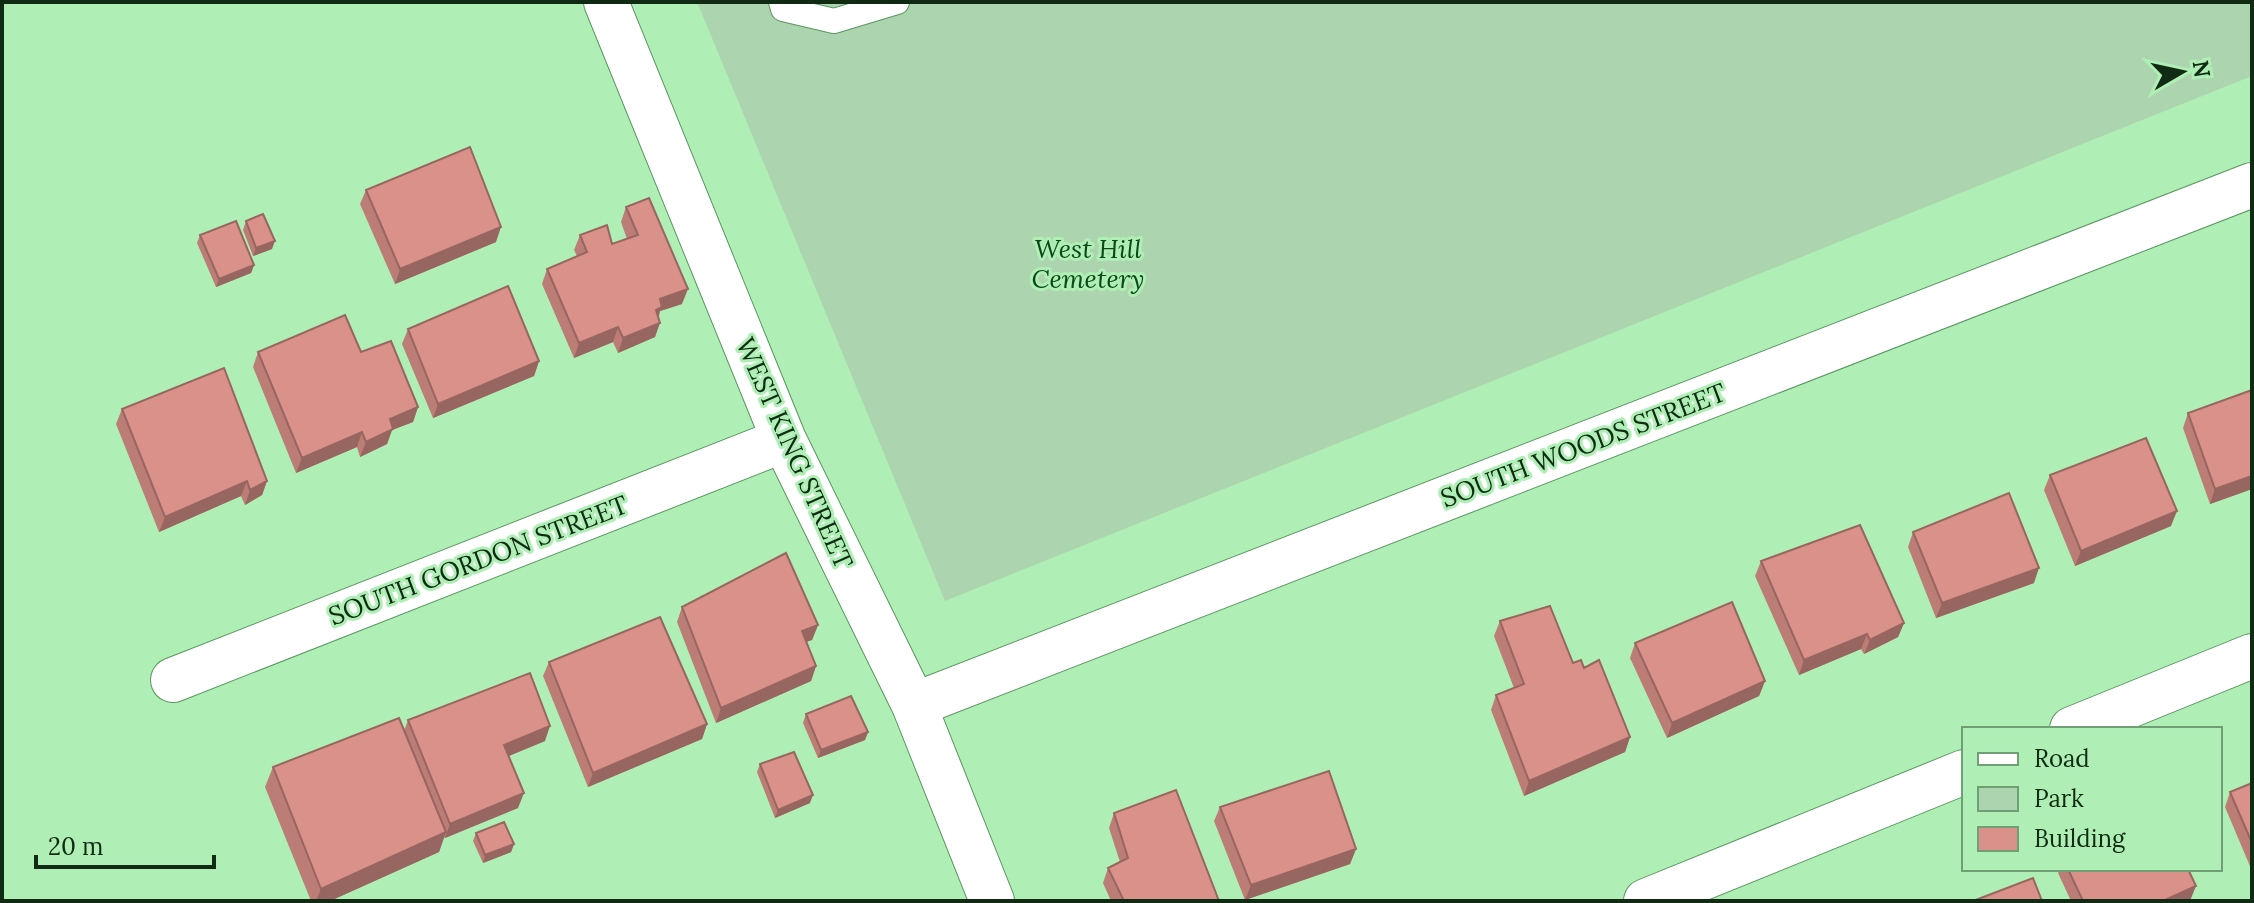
<svg xmlns="http://www.w3.org/2000/svg" width="2254" height="903" font-family="Lora,serif">
	<style>
		.green { fill: #acd5af }
		.lines { fill: none; stroke-linecap: round; stroke-linejoin: round }
		.service-casing { stroke: #599661; stroke-width: 26 }
		.minor-casing { stroke: #599661; stroke-width: 46 }
		.service { stroke: #fff; stroke-width: 24 }
		.minor { stroke: #fff; stroke-width: 44 }
		.wall { fill: #bb7d76 }
		.shaded-wall { fill: #986660 }
		.building { fill: #d99189; stroke: #986660; stroke-width: 2 }
		.labels { text-anchor: middle; dominant-baseline: central; stroke-width: 6; stroke-linejoin: round; paint-order: stroke }
		.park-label { font-size: 26px; font-style: italic; fill: #0c481a; stroke: #afefb5 }
		.street-label { font-size: 26px; fill: #102a14; stroke: #afefb5 }
	</style>
	<rect width="100%" height="100%" fill="#afefb5"/>
	<path class="green" d="M697,2H2252V76L945,601Z"/>
	<g class="lines">
		<g class="service-casing">
			<path id="service" d="M781,2L783,9L834,21L897,2"/>
		</g>
		<g class="minor-casing">
			<path id="minor" d="M606,2L784,440L914,705L992,901
				M173,680L784,440
				M914,705L2252,185
				M2072,729L2252,656
				M1646,901L1964,772"/>
		</g>
		<use href="#service" class="service"/>
		<use href="#minor" class="minor"/>
	</g>
	<path class="wall" d="M366,190L496,242L395,284L360,204Z
		M626,207L682,304L660,311L655,337L618,353L613,342L574,358L542,284L547,269L577,256L574,250L580,235L612,244L627,239L621,222Z
		M246,221L272,249L253,256L243,230Z
		M200,235L254,265L251,273L216,287L197,243Z
		M408,329L539,361L534,376L433,418L402,344Z
		M258,352H361L418,407L413,422L392,430L387,444L360,457L357,447L296,473L253,367Z
		M2252,390V489L2210,504L2183,428L2188,413Z
		M122,409L267,481L262,495L245,505L241,496L159,532L116,424Z
		M2050,475L2171,526L2075,566L2044,490Z
		M1913,532L2034,583L1936,618L1908,547Z
		M1761,561L1904,623L1898,637L1864,654L1861,649L1799,675L1755,576Z
		M682,607L818,625L812,640L806,642L816,666L811,681L716,723L677,622Z
		M1500,621L1584,668L1630,737L1625,752L1524,796L1491,710L1496,695L1514,688L1494,636Z
		M1635,643L1765,681L1759,696L1667,738L1630,658Z
		M549,662L707,724L702,739L588,787L543,676Z
		M806,714L868,732L865,740L818,758L803,723Z
		M408,720L545,741L509,756L518,808L445,838L444,837L439,852L330,901H311L265,787L273,767L404,731Z
		M760,764L810,803L775,818L757,772Z
		M2252,783V871L2225,807L2230,792Z
		M1220,807L1356,849L1350,864L1245,900L1214,821Z
		M1114,813L1219,901H1111L1103,883L1108,868L1120,862L1109,828Z
		M476,833L514,844L511,852L483,863L473,841Z
		M2060,869H2188L2191,901H2071L2058,873Z"/>
	<path class="shaded-wall" d="M501,227L496,242L395,284L400,269Z
		M275,241L272,249L253,256L256,248Z
		M254,265L251,273L216,287L219,279Z
		M688,289L682,304L660,311L656,322L654,313L660,299Z
		M660,323L655,337L618,353L623,338Z
		M618,327L613,342L574,358L579,343Z
		M539,361L534,376L433,418L438,404Z
		M418,407L413,422L392,430L387,444L360,457L366,442L390,419Z
		M362,432L357,447L296,473L302,458Z
		M2252,476V489L2210,504L2215,489Z
		M247,481L241,496L159,532L165,517Z
		M267,481L262,495L245,505L250,490Z
		M2177,511L2171,526L2075,566L2081,551Z
		M2039,568L2034,583L1936,618L1942,603Z
		M1904,623L1898,637L1864,654L1870,640Z
		M818,625L812,640L796,645L802,631Z
		M1867,634L1861,649L1799,675L1804,660Z
		M816,666L811,681L716,723L721,708Z
		M1765,681L1759,696L1667,738L1672,723Z
		M707,724L702,739L588,787L593,773Z
		M550,726L545,741L499,760L504,745Z
		M868,732L865,740L818,758L821,750Z
		M1630,737L1625,752L1524,796L1529,781Z
		M524,793L518,808L445,838L450,824Z
		M813,795L810,803L775,818L778,810Z
		M446,832L439,852L330,901H316L321,889Z
		M514,844L511,852L483,863L485,855Z
		M1356,849L1350,864L1245,900L1251,885Z
		M2196,886L2190,901H2163Z"/>
	<path class="building" d="M470,147L501,227L400,269L366,190Z
		M649,198L688,289L660,299L662,307L656,310L660,323L623,338L618,327L579,343L547,269L587,252L580,235L607,225L612,244L638,235L626,207Z
		M263,214L275,241L256,248L246,221Z
		M236,221L254,265L219,279L200,235Z
		M508,286L539,361L438,404L408,329Z
		M345,315L361,352L391,341L418,407L390,419L393,429L366,442L362,432L302,458L258,352Z
		M224,368L267,481L250,490L247,481L165,517L122,409Z
		M2252,390V476L2215,489L2188,413Z
		M2146,438L2177,511L2081,551L2050,475Z
		M2009,493L2039,568L1942,603L1913,532Z
		M1860,525L1904,623L1870,640L1867,634L1804,660L1761,561Z
		M786,553L818,625L802,631L816,666L721,708L682,607Z
		M1732,602L1765,681L1672,723L1635,643Z
		M1550,606L1573,663L1581,660L1584,668L1599,660L1630,737L1529,781L1496,695L1524,684L1500,621Z
		M660,617L707,724L593,773L549,662Z
		M530,673L550,726L504,745L524,793L450,824L408,720Z
		M851,696L868,732L821,750L806,714Z
		M399,718L446,832L321,889L273,767Z
		M794,752L813,795L778,810L760,764Z
		M1329,771L1356,849L1251,885L1220,807Z
		M2252,783V843L2230,792Z
		M1176,790L1219,901H1124L1108,868L1128,858L1114,813Z
		M504,822L514,844L485,855L476,833Z
		M2068,869H2188L2196,886L2163,901H2083Z
		M2033,878L2042,901H1973Z"/>
	<g class="labels">
		<g class="park-label">
			<text x="1088" y="248">West Hill<tspan x="1088" dy="30">Cemetery</tspan></text>
		</g>
		<g class="street-label">
			<text transform="translate(1583 445) rotate(-21)">SOUTH WOODS STREET</text>
			<text transform="translate(795 453) rotate(66)">WEST KING STREET</text>
			<text transform="translate(478 560) rotate(-21)">SOUTH GORDON STREET</text>
		</g>
	</g>
	<rect width="2254" height="903" fill="none" stroke="#102a14" stroke-width="8"/>
	<rect x="1962" y="727" width="260" height="144" fill="#afefb5" stroke="#6fa075" stroke-width="2"/>
	<rect x="1978" y="753" width="40" height="12" fill="#ffffff" stroke="#6fa075" stroke-width="2"/>
	<text x="2034" y="767" font-size="24" fill="#102a14">Road</text>
	<rect x="1978" y="787" width="40" height="24" fill="#acd5af" stroke="#6fa075" stroke-width="2"/>
	<text x="2034" y="807" font-size="24" fill="#102a14">Park</text>
	<rect x="1978" y="827" width="40" height="24" fill="#d99189" stroke="#6fa075" stroke-width="2"/>
	<text x="2034" y="847" font-size="24" fill="#102a14">Building</text>
	<g transform="translate(2182 72) rotate(81)" stroke="#afefb5" stroke-width="6" paint-order="stroke">
	<path d="M0-6L14 30L0 20L-14 30Z" fill="#102a14"/>
	<text y="-12" font-size="22" font-weight="bold" text-anchor="middle" fill="#102a14">N</text>
	</g>
	<path d="M36 855v12h178v-12" fill="none" stroke="#102a14" stroke-width="4"/>
	<text x="48" y="855" font-size="24" fill="#102a14" stroke="#afefb5" stroke-width="6" paint-order="stroke">20 m</text>
</svg>
